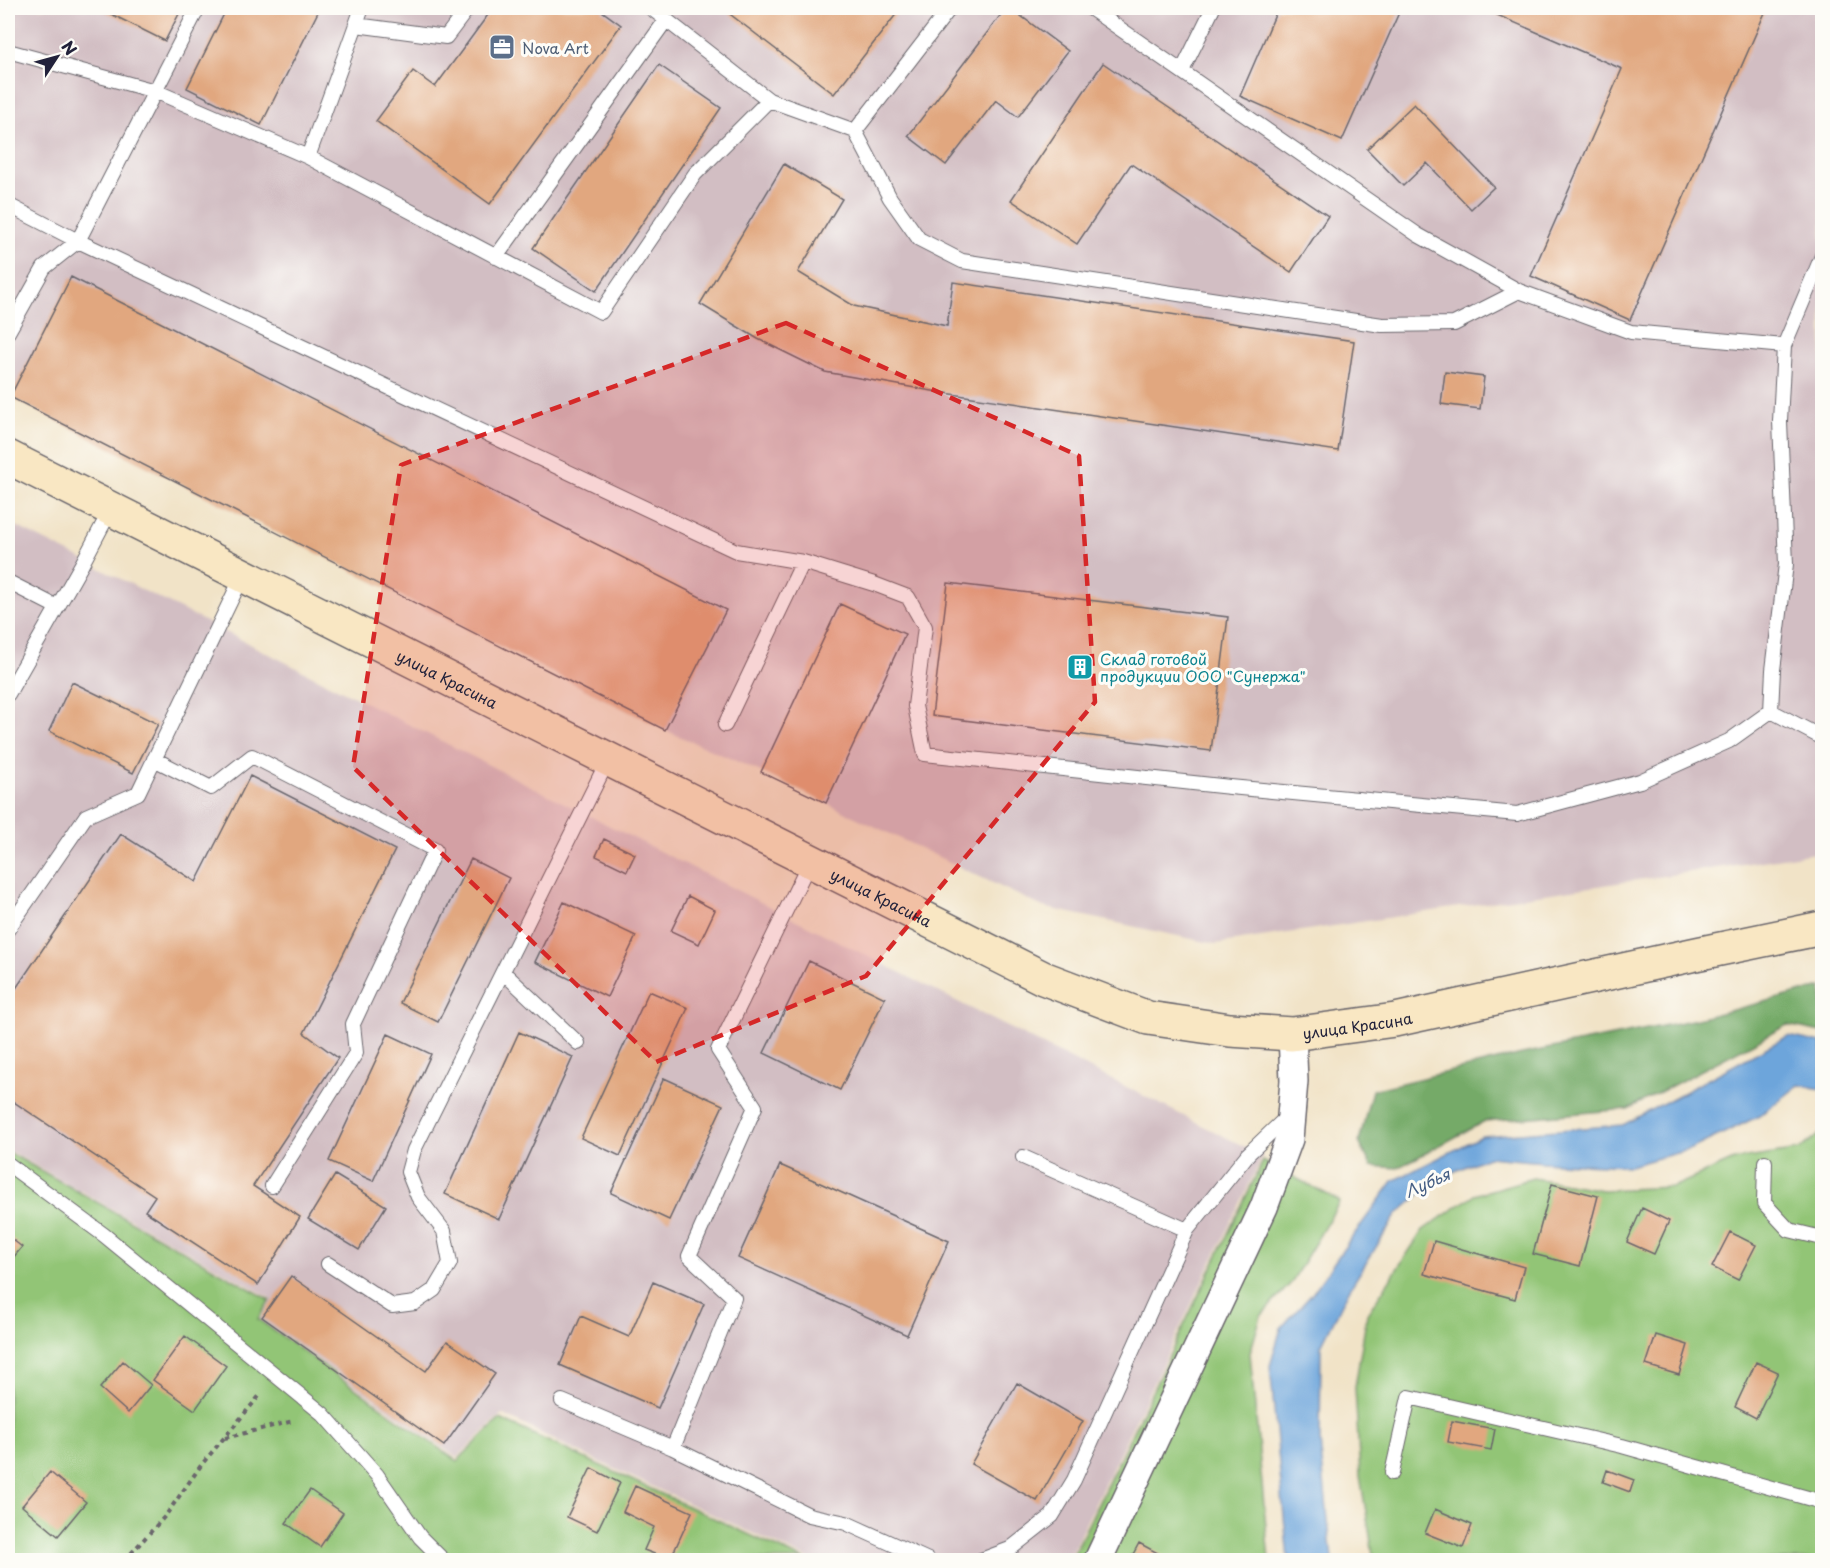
<svg xmlns="http://www.w3.org/2000/svg" width="1830" height="1568" font-family="'Playpen Sans',sans-serif">
	<style>
		.industrial { fill: #d2bec3 }
		.green { fill: #92c576; stroke: #5a7458; stroke-width: 1.5 }
		.forest { fill: #75aa67; stroke: #4c6651; stroke-width: 1.5 }
		.water { fill: #6da5db; stroke: #48648b; stroke-width: 1.5 }
		.building { fill: #e1a77f }
		.lines { fill: none; stroke-linecap: round; stroke-linejoin: round }
		.service-casing { stroke: #6a666c; stroke-width: 16 }
		.minor-casing { stroke: #6a666c; stroke-width: 30 }
		.secondary-casing { stroke: #6a666c; stroke-width: 36 }
		.path { stroke: #6a666c; stroke-width: 4; stroke-dasharray: 4.5 4.5; stroke-linecap: butt }
		.service { stroke: #fff; stroke-width: 14 }
		.minor { stroke: #fff; stroke-width: 27 }
		.secondary { stroke: #f9e7c3; stroke-width: 33 }
		.marked { fill: #d62828; fill-opacity: 0.2; stroke: #d62828; stroke-width: 4.5; stroke-dasharray: 12 8; stroke-linejoin: round }
		.labels { text-anchor: middle; dominant-baseline: central; stroke-width: 6; stroke-linejoin: round; paint-order: stroke }
		.service-label { font-size: 15px; fill: #4e5e75; stroke: #fdfcf7; text-anchor: start }
		.culture-label { font-size: 15px; fill: #0d838f; stroke: #fdfcf7; text-anchor: start }
		.street-label { font-size: 15px; fill: #22223b; stroke: #fdfcf7 }
		.water-label { font-size: 16px; font-style: italic; fill: #445d83; stroke: #fdfcf7 }
	</style>
	<rect width="100%" height="100%" fill="#fdfcf7"/>
	<filter id="ink" filterUnits="userSpaceOnUse"><feTurbulence type="fractalNoise" baseFrequency=".0167" numOctaves="2"/><feDisplacementMap in="SourceGraphic" scale="12" xChannelSelector="R" yChannelSelector="G"/><feConvolveMatrix kernelMatrix="1 2 1 2 8 2 1 2 1" color-interpolation-filters="sRGB"/></filter>
	<filter id="wash" filterUnits="userSpaceOnUse"><feTurbulence type="fractalNoise" baseFrequency=".008" numOctaves="4" result="noise"/><feDisplacementMap in="SourceGraphic" scale="24" xChannelSelector="R" yChannelSelector="G"/><feGaussianBlur stdDeviation="1.35" result="paint"/><feColorMatrix in="noise" values="0 0 0 0 0 0 0 0 0 0 0 0 0 0 0 0 0 1.4 0 .05"/><feComposite in="paint" operator="in"/></filter>
	<g filter="url(#wash)">
		<rect width="100%" height="100%" fill="#f1e3c7"/>
		<path class="industrial" d="M8,8H1822V852L1215,944L1043,907L761,772L665,730L8,396Z
			M8,522L1263,1156L1068,1560H810L574,1450L502,1414L457,1458L260,1319L272,1299L8,1150Z"/>
		<path class="green" d="M1822,1132V1560H1374L1360,1476L1355,1387L1367,1314L1423,1230L1474,1195L1533,1178L1602,1190L1673,1187L1734,1160L1799,1150Z
			M8,1152L270,1300L258,1319L457,1461L500,1419L804,1560H8Z
			M1263,1161L1340,1201L1291,1283L1261,1316L1250,1353L1269,1560H1071Z"/>
		<path class="forest" d="M1822,987V1032L1787,1025L1628,1109L1485,1121L1398,1168L1371,1166L1359,1142L1372,1090L1522,1054L1697,1019Z"/>
		<path class="water" d="M1788,1036L1822,1043V1089L1799,1085L1759,1116L1691,1149L1630,1166L1555,1163L1488,1157L1439,1178L1397,1214L1349,1290L1321,1346L1320,1441L1332,1560H1288L1270,1366L1281,1328L1312,1294L1342,1251L1393,1181L1482,1136L1623,1125Z"/>
		<g id="blocks">
			<path class="building" d="M99,8H182L165,41Z
				M227,8H320L261,125L187,88Z
				M493,8H604L602,11L621,25L490,204L376,121L413,71L435,87Z
				M722,8H901L834,94Z
				M1006,8H1010L1068,51L1018,117L996,100L946,165L908,136Z
				M1278,8H1401L1342,141L1240,96Z
				M1481,8H1767L1630,320L1531,276L1622,69Z
				M1103,63L1328,216L1291,272L1131,164L1077,244L1011,200Z
				M659,65L721,108L596,291L533,248Z
				M1414,104L1494,187L1471,209L1427,163L1403,186L1367,149Z
				M784,164L842,199L798,272L854,306L947,326L953,282L1354,341L1338,451L938,392L825,372L758,339L700,304Z
				M71,277L726,610L665,730L10,397Z
				M1445,372L1484,377L1480,409L1441,404Z
				M948,583L1228,617L1211,751L932,716Z
				M840,604L905,634L826,803L761,772Z
				M72,682L158,724L133,773L49,731Z
				M250,776L395,850L304,1033L338,1058L253,1186L300,1217L258,1285L145,1211L155,1196L8,1098V1000L121,834L196,882Z
				M604,839L635,854L627,871L596,856Z
				M471,859L509,878L438,1022L400,1003Z
				M688,896L715,910L699,944L671,931Z
				M564,902L636,936L607,997L535,962Z
				M809,961L885,998L840,1090L764,1053Z
				M649,991L688,1008L620,1156L581,1138Z
				M519,1032L573,1057L499,1219L445,1194Z
				M388,1034L431,1054L373,1181L329,1161Z
				M664,1078L723,1105L669,1220L611,1193Z
				M780,1165L949,1241L907,1335L738,1258Z
				M335,1175L386,1206L359,1250L308,1219Z
				M1552,1184L1598,1196L1580,1266L1533,1254Z
				M1642,1208L1669,1221L1654,1254L1627,1242Z
				M1730,1232L1756,1245L1738,1280L1712,1267Z
				M8,1236L22,1247L8,1264Z
				M1434,1241L1524,1267L1515,1299L1424,1274Z
				M291,1276L426,1371L447,1341L495,1374L444,1446L262,1317Z
				M653,1282L704,1304L658,1408L560,1365L581,1316L629,1337Z
				M1656,1335L1688,1345L1679,1375L1646,1365Z
				M185,1336L226,1366L195,1410L153,1380Z
				M123,1361L151,1385L128,1413L100,1388Z
				M1756,1362L1778,1372L1756,1418L1735,1407Z
				M1017,1383L1083,1421L1037,1501L971,1464Z
				M1452,1421L1495,1429L1491,1450L1448,1442Z
				M591,1468L620,1483L597,1531L567,1517Z
				M1607,1470L1634,1480L1630,1492L1603,1482Z
				M50,1472L86,1502L58,1536L22,1506Z
				M635,1486L692,1512L670,1560L644,1550L654,1527L623,1512Z
				M310,1490L343,1513L320,1547L286,1523Z
				M1435,1509L1472,1525L1463,1548L1425,1533Z
				M1139,1543L1167,1558L1166,1560H1130Z"/>
		</g>
	</g>
	<g filter="url(#ink)">
		<use href="#blocks" fill-opacity="0" stroke="#6a666c" stroke-width="1.5"/>
		<g class="lines">
			<g class="service-casing">
				<path id="service" d="M651,8L769,100L855,131
					M950,8L855,131L890,198L919,239L962,261L1382,325L1454,324L1519,291
					M1090,8L1418,235L1519,291L1631,332L1784,346
					M356,25L446,37L468,8
					M8,51L155,91L308,157L601,312L695,174L769,100
					M1182,71L1213,8
					M308,157L362,8
					M8,205L78,241L736,551L803,562L874,584L908,597L925,627L915,706L925,754L1230,787L1517,814L1640,781L1729,741L1771,711L1773,670L1786,564L1780,421L1784,346L1822,256
					M496,257L666,20
					M8,332L44,268L78,241L198,8
					M8,582L57,607
					M8,694L82,564L111,509
					M1771,711L1817,735H1822
					M725,725L803,562
					M154,759L211,788L252,756L435,850L353,1024L356,1053L272,1186
					M8,929L86,816L138,793L243,575
					M503,972L578,1043
					M1023,1157L1187,1230
					M1765,1162L1764,1203L1789,1230L1822,1238
					M8,1164L104,1235L323,1414L377,1475L420,1537L443,1560
					M328,1264L392,1306L415,1303L434,1290L450,1263L444,1231L418,1197L408,1172L414,1150L608,760
					M562,1401L673,1448L809,1515L846,1523L928,1560
					M673,1448L734,1298L689,1256L755,1107L718,1050L810,861
					M1392,1473L1409,1397L1622,1446L1822,1502
					M981,1560L1010,1549L1052,1516L1074,1480L1187,1230L1248,1154L1289,1115"/>
			</g>
			<g class="minor-casing">
				<path id="minor" d="M1098,1560L1264,1207L1289,1139L1294,1081L1292,1034"/>
			</g>
			<g class="secondary-casing">
				<g id="secondary">
					<path id="s1" d="M8,457L1043,978L1148,1018L1230,1030L1292,1034L1395,1020L1696,954L1822,928"/>
				</g>
			</g>
			<path class="path" d="M225,1438L293,1421
				M125,1560L166,1515L202,1464L261,1394"/>
			<use href="#service" class="service"/>
			<use href="#minor" class="minor"/>
			<use href="#secondary" class="secondary"/>
		</g>
	</g>
	<path class="marked" d="M786,323L1079,456L1095,702L866,976L656,1062L353,767L401,465Z"/>
	<defs>
		<g id="office-square" transform="scale(1.35)"><rect x="-9" y="-9" width="18" height="18" rx="4" fill="#5c6f8a" stroke="#fdfcf7"/><path d="M-6-3h4V-5.5h4V-3h4V5H-6ZM-1-4.5V-3h2v-1.5ZM-6 0V1H6V0Z" fill="#fff"/></g>
		<g id="building-square" transform="scale(1.35)"><rect x="-9" y="-9" width="18" height="18" rx="4" fill="#0f9aa8" stroke="#fdfcf7"/><path d="M-4-6H4V6H1V3H-1V6H-4ZM-2.5-4.3h1.7v1.8h-1.7ZM.8-4.3h1.7v1.8H.8ZM-2.5-1h1.7V.8h-1.7ZM.8-1h1.7V.8H.8Z" fill="#fff"/></g>
	</defs>
	<g fill-rule="evenodd">
		<use href="#office-square" x="502" y="47"/>
		<use href="#building-square" x="1080" y="667"/>
	</g>
	<g class="labels">
		<g class="service-label">
			<text x="522" y="47">Nova Art</text>
		</g>
		<g class="culture-label">
			<text x="1100" y="658">Склад готовой<tspan x="1100" dy="17">продукции ООО "Сунержа"</tspan></text>
		</g>
		<g class="street-label">
			<text stroke="none"><textPath href="#s1" startOffset="492">улица Красина</textPath></text>
			<text stroke="none"><textPath href="#s1" startOffset="978">улица Красина</textPath></text>
			<text stroke="none"><textPath href="#s1" startOffset="1482">улица Красина</textPath></text>
		</g>
		<g class="water-label">
			<text transform="translate(1427 1182) rotate(-24)">Лубья</text>
		</g>
	</g>
	<rect width="1830" height="1568" fill="none" stroke="#fdfcf7" stroke-width="30"/>
	<g transform="translate(57 57) rotate(54)" stroke="#fdfcf7" stroke-width="4.5" paint-order="stroke">
	<path d="M0-4.5L10 22L0 15L-10 22Z" fill="#22223b"/>
	<text y="-9" font-size="16" font-weight="bold" text-anchor="middle" fill="#22223b">N</text>
	</g>
</svg>
